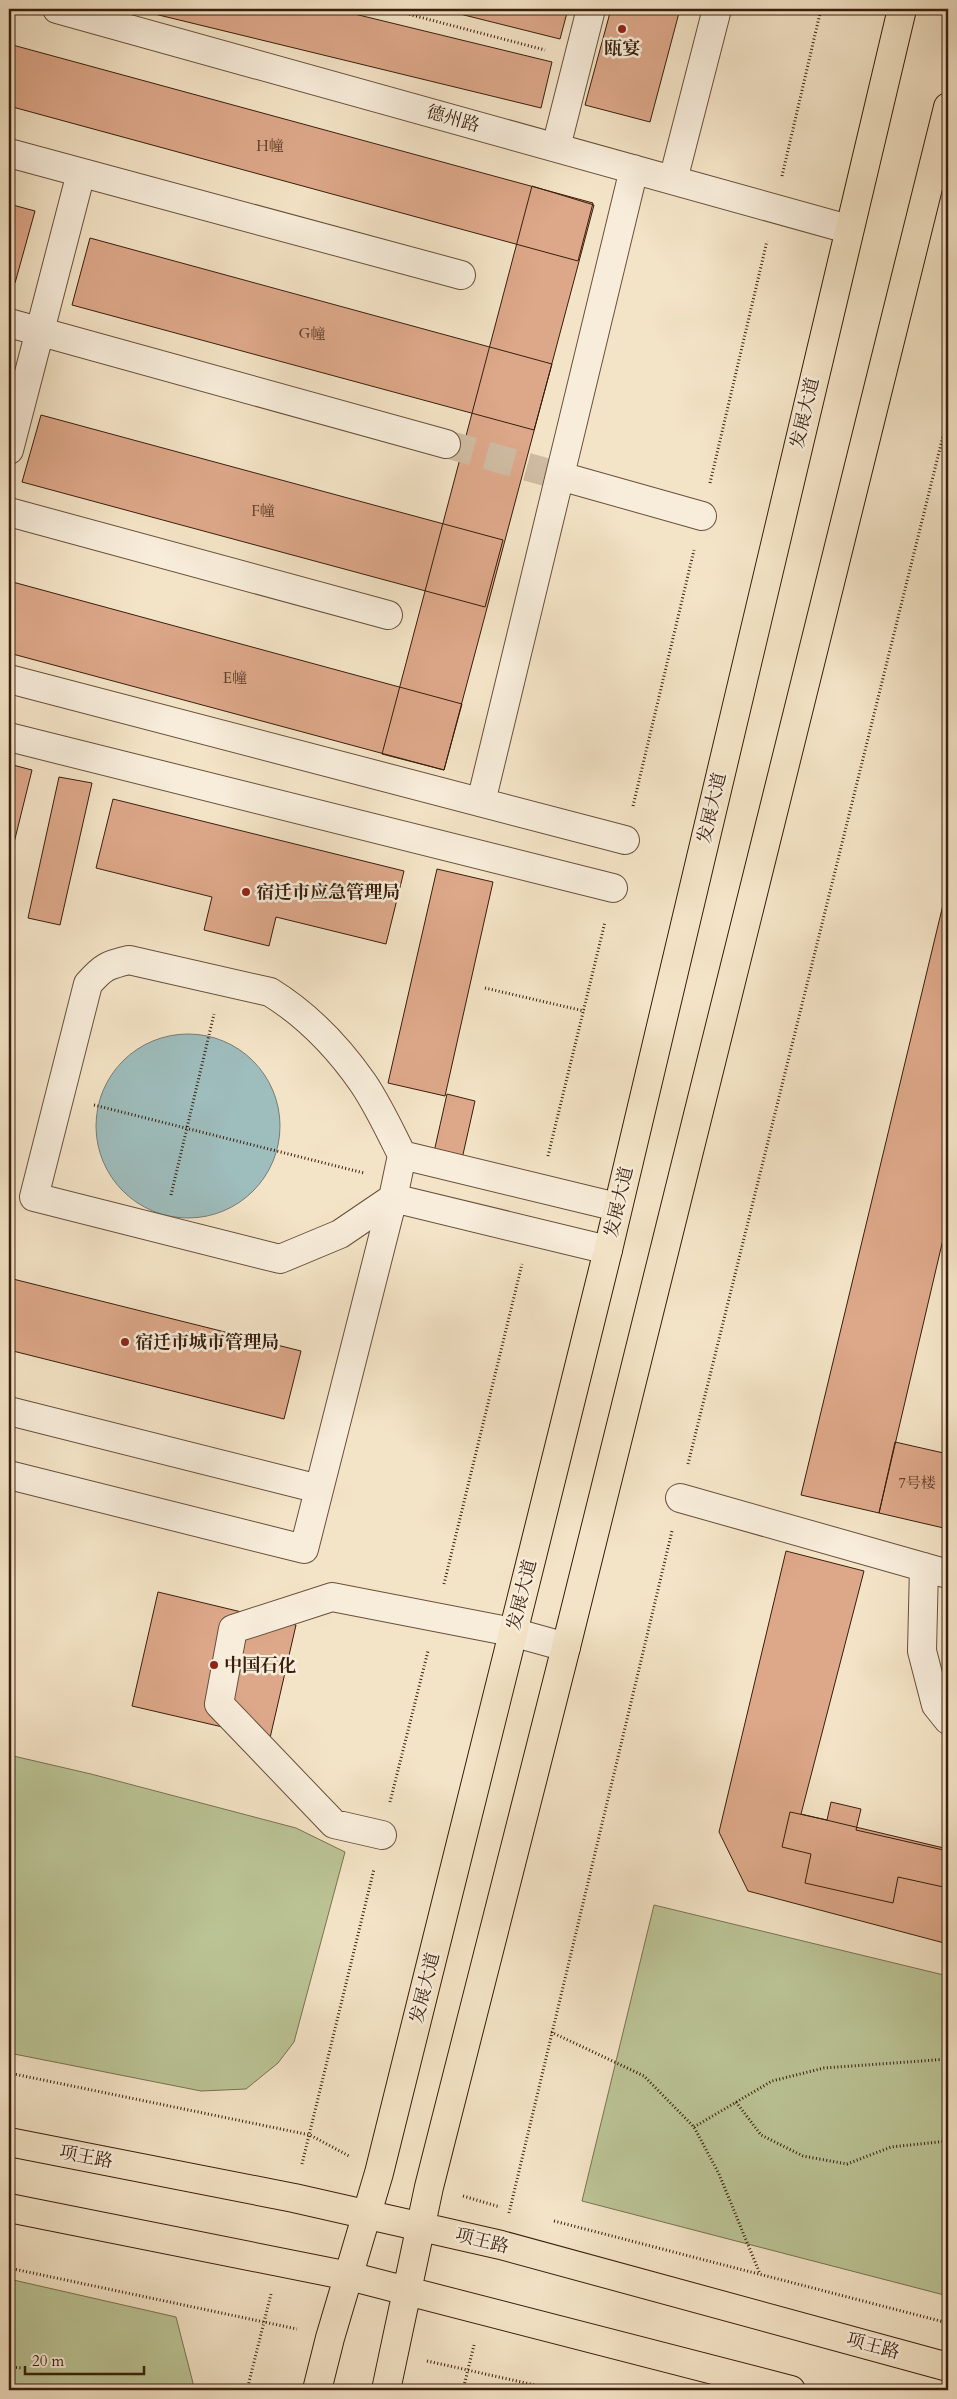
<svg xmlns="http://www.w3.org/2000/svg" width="957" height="2399" font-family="Cardo,'Noto Serif SC',serif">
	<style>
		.green { fill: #bbc496; stroke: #7a7151 }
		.water { fill: #9ebdbd; stroke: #767d76 }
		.building { fill: #dda88a; stroke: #391e0c }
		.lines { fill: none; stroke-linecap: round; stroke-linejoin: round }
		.minor-tunnel { stroke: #cfbca2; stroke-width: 28; stroke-dasharray: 28 14; stroke-linecap: butt }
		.minor-casing { stroke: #68503b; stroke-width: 30 }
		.major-casing { stroke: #391e0c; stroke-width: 30 }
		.path { stroke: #391e0c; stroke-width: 3; stroke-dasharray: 1 2.5; stroke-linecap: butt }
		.minor { stroke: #f8eddb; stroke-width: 28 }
		.major { stroke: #f4e4c7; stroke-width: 28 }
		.poi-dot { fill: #8f2418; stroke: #f8eddb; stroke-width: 2 }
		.labels { text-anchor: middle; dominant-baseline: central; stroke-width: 5; stroke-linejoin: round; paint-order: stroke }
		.number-label { font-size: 15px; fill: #62402c }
		.poi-label { font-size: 18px; font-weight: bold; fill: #391e0c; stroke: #f8eddb; text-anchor: start }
		.street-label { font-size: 18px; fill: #391e0c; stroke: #f8eddb }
	</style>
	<rect width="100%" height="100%" fill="#f4e4c7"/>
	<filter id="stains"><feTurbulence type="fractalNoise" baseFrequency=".004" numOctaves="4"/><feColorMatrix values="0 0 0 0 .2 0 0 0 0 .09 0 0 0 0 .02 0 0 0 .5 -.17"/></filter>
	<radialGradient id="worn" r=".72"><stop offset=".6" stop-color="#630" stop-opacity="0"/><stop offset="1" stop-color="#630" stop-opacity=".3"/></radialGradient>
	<path class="green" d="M9,1755L91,1774L296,1828L345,1852L294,2042L278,2063L246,2089L201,2091L9,2053Z
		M654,1905L948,1976V2296L582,2201Z
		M9,2279L176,2317L193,2383L192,2390H9Z"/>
	<path class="water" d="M96 1126a92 92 0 1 1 184 0a92 92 0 1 1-184 0Z"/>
	<path class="building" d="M134,9H334L552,62L541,108Z
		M440,9H568L560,39Z
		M611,9H680L650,122L585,105Z
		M9,44L593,203L578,261L9,106Z
		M532,186L594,205L444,770L382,754Z
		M9,204L35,211L15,283L9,281Z
		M90,238L552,364L534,430L72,305Z
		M41,415L503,540L485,607L22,482Z
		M9,581L462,704L444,770L9,653Z
		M9,764L32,770L9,863Z
		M59,777L92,783L60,925L28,918Z
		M113,799L404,871L386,944L276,917L269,946L204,930L212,897L96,868Z
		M437,869L493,882L445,1096L388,1083Z
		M948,884V1218L879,1513L801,1495Z
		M447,1094L475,1101L462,1159L434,1152Z
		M9,1278L301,1351L284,1419L9,1350Z
		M895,1442L948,1454V1529L879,1513Z
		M786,1551L864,1571L801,1814L948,1849V1944L748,1891L719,1832Z
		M158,1592L296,1625L270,1738L132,1706Z
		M831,1802L861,1809L856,1830L948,1851V1888L898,1877L893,1903L805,1883L811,1854L782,1847L790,1812L827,1820Z"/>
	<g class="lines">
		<path class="minor-tunnel" d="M446,444L560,476"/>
		<g class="minor-casing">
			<path id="minor" d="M57,9L848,229
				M556,147L591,9
				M9,153L461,275
				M673,180L717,9
				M9,323L446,444
				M9,450L81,173
				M560,476L702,516
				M9,512L388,615
				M9,679L625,840
				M9,737L613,888
				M481,802L634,169
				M402,1155L617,1207
				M9,1411L319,1489
				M9,1475L304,1549L393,1198L402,1155C390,1131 378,1105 363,1083C338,1047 307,1015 270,992L129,960C107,965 103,967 88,984L34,1197L280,1259L340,1234L393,1198L608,1250
				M680,1498L948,1574
				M924,1567L922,1651L936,1705L948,1720
				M382,1835L334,1824L219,1704L233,1629L332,1597L512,1632L566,1647"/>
		</g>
		<g class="major-casing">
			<path id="major" d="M9,2142L294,2198L501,2245L948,2367
				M9,2208L349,2276L791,2390
				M317,2390L330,2338L379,2173L608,1250L902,9
				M386,2390L429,2187L566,1647L948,107"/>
		</g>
		<path class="path" d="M389,9L545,50
			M782,176L821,9
			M710,483L767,241
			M633,806L694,550
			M485,988L584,1011
			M94,1105L364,1173
			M548,1156L605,922
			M171,1195L214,1014
			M688,1464L948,416
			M444,1584L522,1264
			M390,1802L428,1651
			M551,2032L644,2076L694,2127L719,2174L760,2274
			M9,2073L310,2135L349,2156
			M736,2102L761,2135L803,2156L847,2164L891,2147L948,2141
			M694,2127L772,2081L824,2068L948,2059
			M302,2164L374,1869
			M463,2196L500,2207
			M509,2213L672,1531
			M554,2221L948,2323
			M9,2268L297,2329
			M427,2361L557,2390
			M9,2367L22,2368
			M247,2390L271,2294
			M463,2390L474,2345"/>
		<use href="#minor" class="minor"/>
		<use href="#major" class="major"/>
	</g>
	<g class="poi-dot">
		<circle cx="622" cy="29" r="5"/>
		<circle cx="246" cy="892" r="5"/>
		<circle cx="125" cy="1342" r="5"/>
		<circle cx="214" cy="1665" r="5"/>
	</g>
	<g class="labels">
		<g class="number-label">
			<text x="270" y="146">H幢</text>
			<text x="312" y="334">G幢</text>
			<text x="263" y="511">F幢</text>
			<text x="235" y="678">E幢</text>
			<text x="917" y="1483">7号楼</text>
		</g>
		<g class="poi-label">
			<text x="622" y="48" text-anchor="middle">瓯宴</text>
			<text x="256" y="892">宿迁市应急管理局</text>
			<text x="135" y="1342">宿迁市城市管理局</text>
			<text x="224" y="1665">中国石化</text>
		</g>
		<g class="street-label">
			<text transform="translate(453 119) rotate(16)">德州路</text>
			<text transform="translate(805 413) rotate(-77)">发展大道</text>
			<text transform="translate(712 808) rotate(-77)">发展大道</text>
			<text transform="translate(619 1202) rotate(-77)">发展大道</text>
			<text transform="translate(522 1595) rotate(-76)">发展大道</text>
			<text transform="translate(425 1988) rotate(-76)">发展大道</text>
			<text transform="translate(86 2157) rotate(11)">项王路</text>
			<text transform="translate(482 2241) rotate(14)">项王路</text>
			<text transform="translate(873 2346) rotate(15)">项王路</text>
		</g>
	</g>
	<rect width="957" height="2399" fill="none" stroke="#f4e4c7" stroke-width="30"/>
	<rect x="10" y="10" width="937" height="2379" fill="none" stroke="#391e0c" stroke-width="2.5"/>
	<rect x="15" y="15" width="927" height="2369" fill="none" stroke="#391e0c"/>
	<path d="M25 2366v8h119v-8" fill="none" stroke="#391e0c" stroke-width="2.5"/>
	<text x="32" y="2366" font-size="15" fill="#391e0c" stroke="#f8eddb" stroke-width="4" paint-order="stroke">20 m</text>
	<rect width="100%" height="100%" filter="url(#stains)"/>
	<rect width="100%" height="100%" fill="url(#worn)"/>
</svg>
